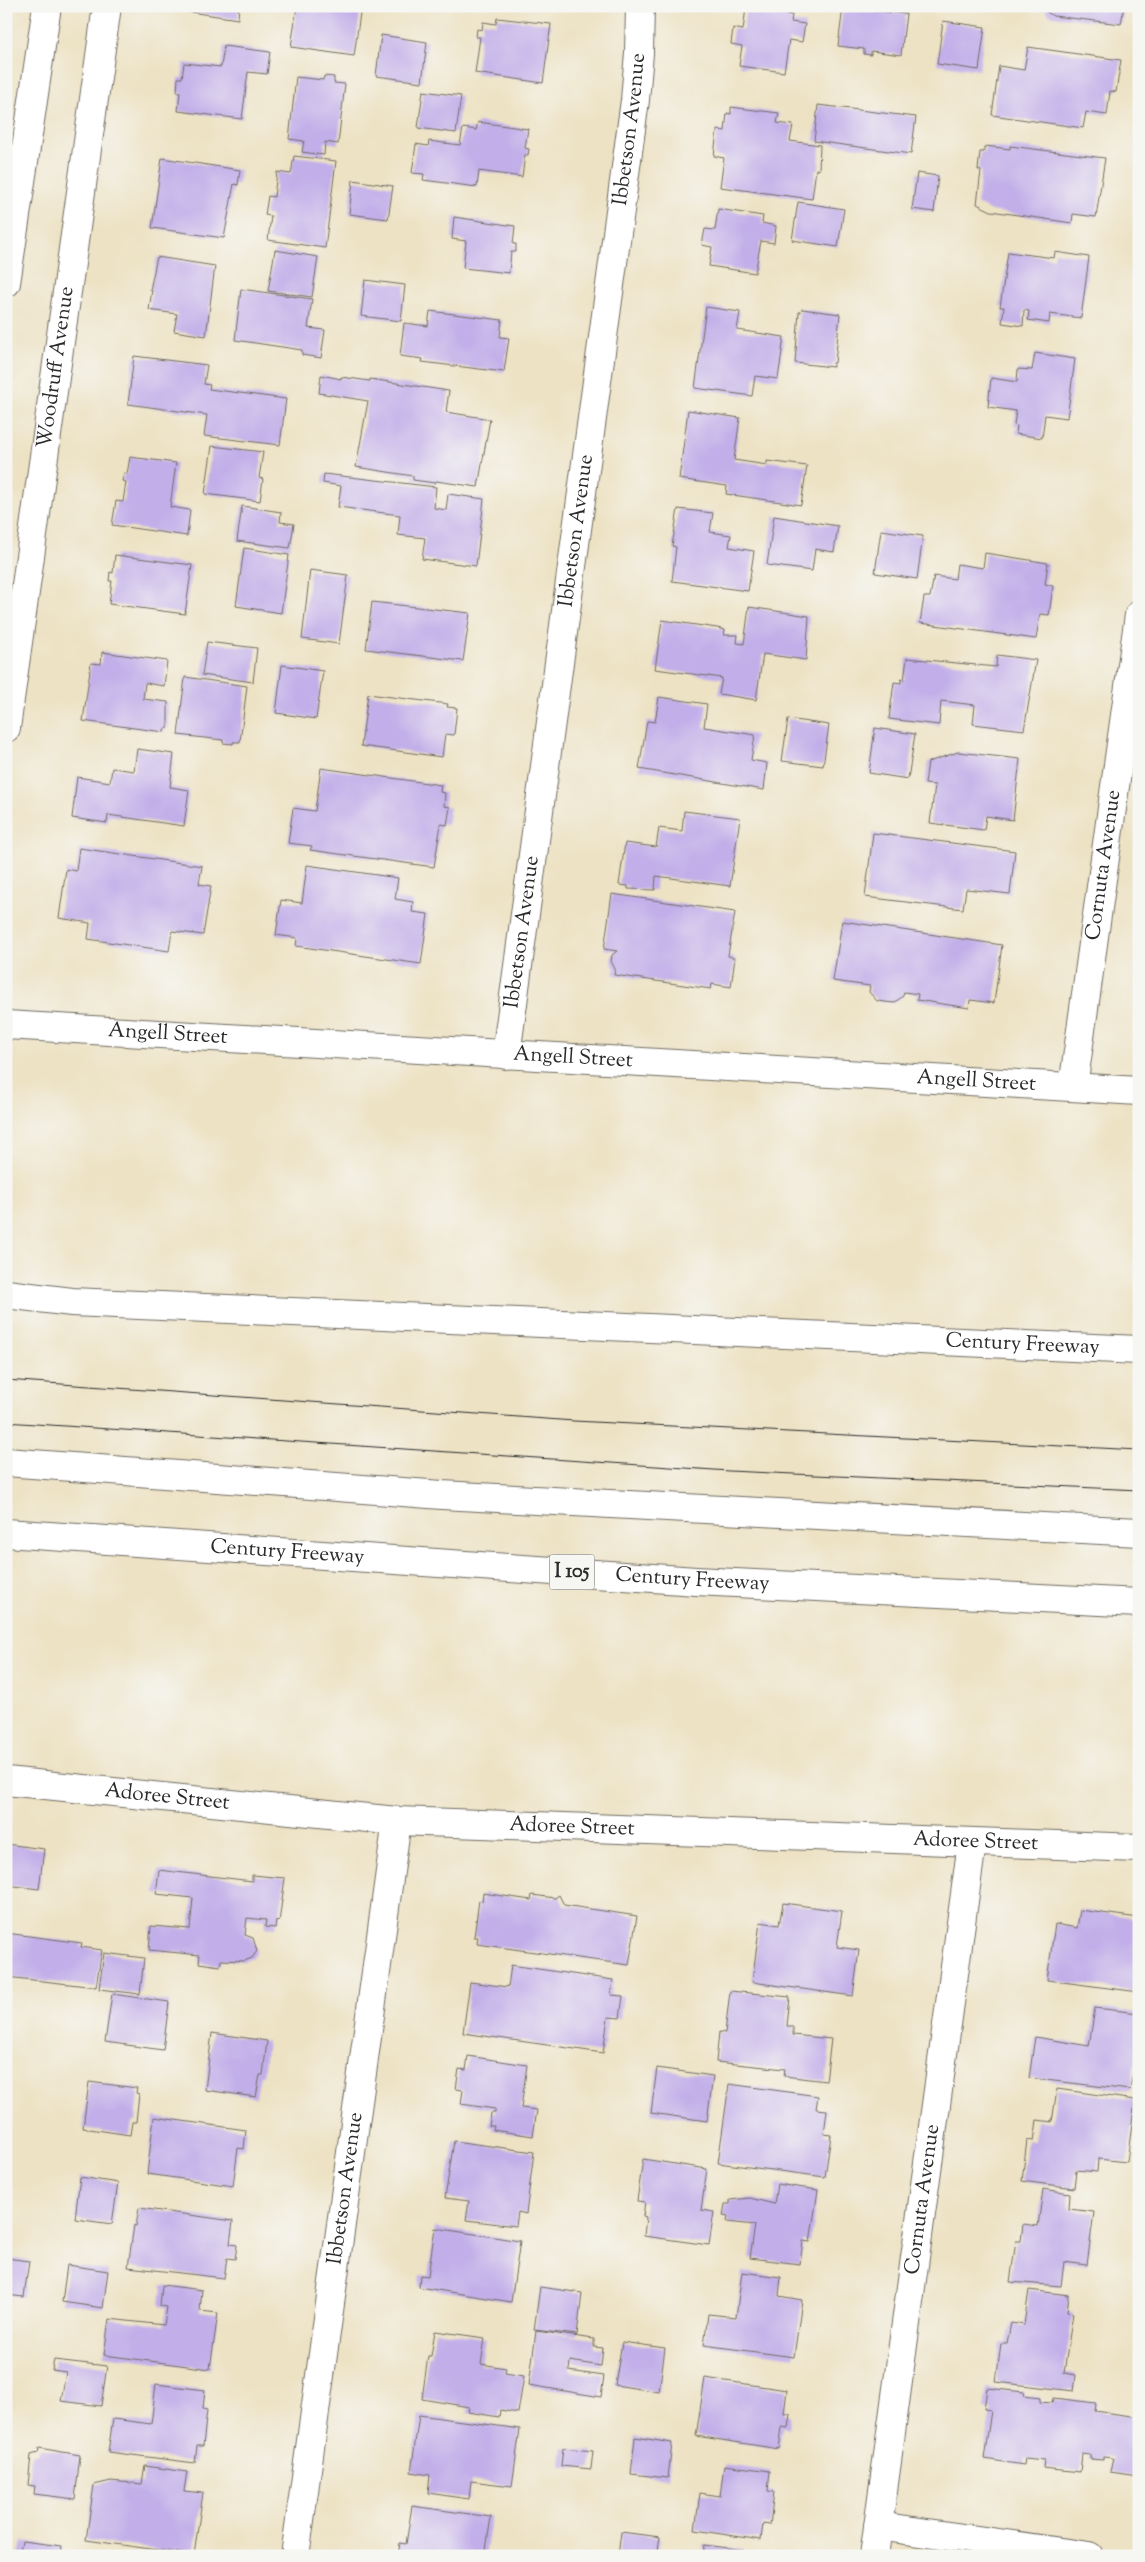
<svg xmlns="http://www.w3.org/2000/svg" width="1145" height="2562" font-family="'Sorts Mill Goudy',serif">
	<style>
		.building { fill: #c2afe9 }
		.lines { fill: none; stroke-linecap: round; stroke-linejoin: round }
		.minor-casing { stroke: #6f6b61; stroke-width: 30 }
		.secondary-casing { stroke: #6f6b61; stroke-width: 30 }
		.motorway-casing { stroke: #6f6b61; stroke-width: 30 }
		.minor { stroke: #fff; stroke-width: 28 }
		.secondary { stroke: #fff; stroke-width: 28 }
		.motorway { stroke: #fff; stroke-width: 28 }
		.tram { stroke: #2b2b2b; stroke-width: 1 }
		.labels { text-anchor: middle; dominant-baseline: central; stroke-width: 4; stroke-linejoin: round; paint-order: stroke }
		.shield { fill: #f6f6f2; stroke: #686867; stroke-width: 1 }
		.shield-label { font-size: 20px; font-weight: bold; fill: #2b2b2b }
		.street-label { font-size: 21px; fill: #2b2b2b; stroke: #f6f6f2 }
	</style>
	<rect width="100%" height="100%" fill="#f6f6f2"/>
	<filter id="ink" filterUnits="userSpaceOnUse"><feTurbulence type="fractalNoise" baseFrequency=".02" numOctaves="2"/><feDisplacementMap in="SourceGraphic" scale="10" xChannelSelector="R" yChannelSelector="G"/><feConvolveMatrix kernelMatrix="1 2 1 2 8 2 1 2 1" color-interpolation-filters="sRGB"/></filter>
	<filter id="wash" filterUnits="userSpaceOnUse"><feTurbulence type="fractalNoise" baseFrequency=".0096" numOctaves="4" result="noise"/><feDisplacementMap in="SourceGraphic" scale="20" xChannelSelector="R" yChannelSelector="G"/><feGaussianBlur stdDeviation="1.12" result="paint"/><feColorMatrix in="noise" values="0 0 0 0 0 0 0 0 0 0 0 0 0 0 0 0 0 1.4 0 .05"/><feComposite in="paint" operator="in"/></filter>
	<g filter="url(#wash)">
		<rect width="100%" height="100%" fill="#ede2c4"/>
		<g id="blocks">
			<path class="building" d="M184,6H239L238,19L183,11Z
				M297,6H361L354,56L291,47Z
				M1045,6H1124L1121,24L1053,16L1047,12Z
				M843,7L906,14L901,55L871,51V55L864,54V49L838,46Z
				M746,8L792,15L791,22L805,24L802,42L789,40L784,72L739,66L742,46L731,44L733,28L743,30Z
				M497,18L551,24L543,83L475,73L480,37H476L477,29L482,30L483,22L496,24Z
				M943,21L985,27L979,70L937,64Z
				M381,35L427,42L422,82L376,76Z
				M224,46L270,52L267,74L248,72L242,119L178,111L180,92H177L178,78H182L184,63L221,67Z
				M1028,47L1121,60L1116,92L1110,91L1107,115L1086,112L1083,128L992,115L999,66L1024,70Z
				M324,76L334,77V83L345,84L338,144L325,142L324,155L302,152L304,141L289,139L296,77L323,80Z
				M423,91L461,96L456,133L418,128Z
				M818,105L916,117L911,154L814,141Z
				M731,107L779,113L777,123L793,125L790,141L820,145L819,170L816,169L812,199L720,187L724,158L714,156L717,130L725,131L727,113L731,114Z
				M478,122L528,129L525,148L529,149L528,155H525L522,177L479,171L477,187L423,180L424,174L412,173L416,144L428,146L429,141L460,145L463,128L476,130Z
				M985,146L1010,149V146L1105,158L1096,217L1073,214L1072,223L991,211L977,204L981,171L978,170L980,152H984Z
				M294,156L336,161L325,248L268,240L271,216L265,215L268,196L274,197L277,172L291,174Z
				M162,158L240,170L238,185L234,184L224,238L152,228Z
				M917,173L938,176L934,212L912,209Z
				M353,180L393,186L388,219L349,214Z
				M798,202L844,209L838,247L792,240Z
				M718,209L763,216L762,223L776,226L774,243L761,241L755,273L709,266L712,247L702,245L705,229L715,230Z
				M454,217L515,226L513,244H516V252H511L509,273L463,268L466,241L452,239Z
				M275,250L318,257L312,297L268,291Z
				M1008,252L1054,258L1055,252L1089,257L1081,318L1050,314L1049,323L1028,320L1029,311L1024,310L1023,326L1002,323L1004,307H1000Z
				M157,257L215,266L206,336L174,331L177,314L149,310L152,290H150Z
				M365,280L405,285L401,321L361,316Z
				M241,289L312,299L308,328L325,330L321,358L302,355V350L235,340Z
				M706,307L740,312L737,330L784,337L778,379L755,376L752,396L695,388Z
				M802,309L840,314L835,363H833V367L795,363L799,312H801Z
				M430,311L502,320L500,337L509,338L504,372L422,362L423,359L400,356L404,323L428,326Z
				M1035,353L1075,359L1067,418L1045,415L1042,438L1016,434L1017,426L1014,425L1016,411L988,407L991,378L1017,382L1018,369L1032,370Z
				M134,356L207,365L204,384L210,385L209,389L286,399L280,445L204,436L207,415L128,404Z
				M321,375L341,379V377L370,381V379L449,391L446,412L490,419L478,487L436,481L435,483L413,480V476L356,467L368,401L319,393Z
				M688,410L740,418L734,460L767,465V461L807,466L801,505L726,494L727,486L679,479Z
				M212,446L263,452L259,478L263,479L260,501L205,494Z
				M130,457L176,463L170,507L190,510L187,536L112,525L116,501L123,502L126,482L122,481L124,473L127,474Z
				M324,474L436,487L434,508L446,510L448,494L484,499L476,566L422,559L425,538L398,535L400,515L338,507L341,486L323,483Z
				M242,506L281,512L280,522L294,524L290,548L237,541Z
				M678,509L713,513L710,532L731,535L729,547L754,551L748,591L672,581L676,547L672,546Z
				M774,516L838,526L834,552L815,549L812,571L767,565Z
				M881,530L923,536L917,579L875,573Z
				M244,548L289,555L281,613L236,606Z
				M985,553L1048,563L1045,584L1053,586L1049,615L1040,614L1036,639L920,623L924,597H930L934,576L955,579L957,564L983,568Z
				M115,555L192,565L185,614L109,604L112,581H109L110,572L113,573Z
				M310,570L348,575L339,644L302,639Z
				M372,602L470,613L463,661L366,649Z
				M749,607L809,616L806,660L763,654L756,700L719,694L722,678L655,669L662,620L717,628L725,630L724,635H738L737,643L744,644Z
				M207,642L257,648L253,682L202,675Z
				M102,652L167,661L164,686L145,683L143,699L168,702V729L165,728L164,732L83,721L91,663L101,664Z
				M997,655L1036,660L1024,730L973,724L975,705L941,701L939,725L889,719L894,682L901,683V679L904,680L907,658L996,667Z
				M282,665L323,671L316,719L276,713Z
				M185,677L247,686L240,742H233V744L223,743V740L178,735Z
				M368,694L448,704L447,707L457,708L454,735L445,734L442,757L361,746Z
				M659,697L707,704L704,727L755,735L751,760L767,763L764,790L639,769L647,721L655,722Z
				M788,719L829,725L823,766L782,761Z
				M875,728L915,734L908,779L869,773Z
				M137,749L174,754L170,787L189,790L184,826L108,815L107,823L72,818L77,777L110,782L112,768L134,771Z
				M958,752L1020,759L1013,820L986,816L984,830L930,823L935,785L925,784L928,762Z
				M321,768L441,785L440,792L445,793L444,806L450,807L447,825L441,824L434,867L310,850L312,846L288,843L293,808L315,811Z
				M684,811L740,818L730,886L656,876L655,890L628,889V886L619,885L625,843L656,847L659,828L682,831Z
				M873,833L1015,851L1010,894L966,889L963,909L865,897Z
				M79,848L202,866L199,884L211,886L203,935L172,931L169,951L88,939L90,923L59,918L66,869L76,871Z
				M307,865L398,878L395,899L413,902L412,912L428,914L421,964L296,946L297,938L276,935L281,900L302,903Z
				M612,894L735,912L728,956L735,958L731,987L712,984L711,989L614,975L615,969L611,961L612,955L617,951L604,949Z
				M842,921L1002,945L994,1003L970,1000L969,1008L917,1000L918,994L904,992L903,996L894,1003L877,1001L869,992L870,986L833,981Z
				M6,1844L44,1849L39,1889L6,1885Z
				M159,1870L252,1881V1875L285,1878L279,1922L276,1921L275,1928L265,1927L266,1920L247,1918L245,1935L253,1938L257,1951L252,1958L244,1961L221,1960L220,1966L199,1963L200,1955L149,1950L151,1926L190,1929L193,1898L156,1894Z
				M483,1893L531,1900L532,1895L555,1898L559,1895L564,1905L637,1916L629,1965L477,1944L478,1937H474L479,1900L482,1901Z
				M783,1903L842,1911L837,1947L859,1950L853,1996L752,1982L760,1922L779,1925Z
				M1080,1910L1139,1918V1992L1047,1980L1055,1924L1077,1928Z
				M6,1933L82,1943L81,1947L102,1950L96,1987L6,1977Z
				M104,1953L144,1958L140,1994L99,1989Z
				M511,1965L613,1980L611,1995L623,1996L620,2018L608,2017L603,2053L463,2033L470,1982L508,1987Z
				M730,1991L790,1997L787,2026H793V2035L831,2039L826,2081L784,2076L785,2069L716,2062L719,2032L725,2033Z
				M112,1994L169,2002L163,2050L105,2042Z
				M1095,2008L1139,2013V2040L1130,2090L1029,2078L1035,2037L1089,2046Z
				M212,2033L267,2041L263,2075H260L256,2097L205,2090Z
				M468,2056L527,2065L521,2108L537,2110L533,2136L493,2130L494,2126H489L491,2113H495V2109L461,2104L463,2090L456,2089L459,2069L466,2070Z
				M657,2068L713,2076L707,2121L651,2113Z
				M89,2082L137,2088L136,2093L139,2094L136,2122H132L130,2135L83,2128Z
				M729,2084L818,2096L816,2109L827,2110L824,2134L831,2135L825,2177L718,2163Z
				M1057,2089L1135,2100L1127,2162L1098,2159L1097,2172L1076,2170L1074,2188L1022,2181L1027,2140L1034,2141L1037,2120L1052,2122Z
				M154,2117L246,2130L244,2149L238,2148L233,2186L147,2174Z
				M454,2141L534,2152L526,2214L518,2212L516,2226L466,2220L469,2201L445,2198Z
				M643,2159L707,2169L701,2210L714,2212L709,2245L644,2236L646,2217L643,2216L645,2202L637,2201Z
				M80,2177L118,2183L112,2224L75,2219Z
				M777,2184L818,2190L810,2242L803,2241L800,2264L750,2258L755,2225L727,2222L728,2217L723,2216L725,2204H730V2200L750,2198L774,2204Z
				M1043,2189L1070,2193L1069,2209L1094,2212L1087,2265L1064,2262L1061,2286L1010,2282L1016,2241H1021L1023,2224L1038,2226Z
				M139,2208L233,2221L230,2244L237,2245L235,2259L227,2258L224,2278L128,2267L134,2225L136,2226Z
				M435,2228L520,2241L511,2302L419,2287L420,2275L428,2276Z
				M6,2258L29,2261L24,2297L6,2295Z
				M67,2265L108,2271L103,2308L62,2302Z
				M742,2272L781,2277L779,2296L802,2300L794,2357L704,2345L708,2314L736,2317Z
				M162,2285L202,2290L200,2311L218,2313L210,2369L104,2355L109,2319L164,2325L167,2307L160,2306Z
				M540,2287L582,2293L577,2335L534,2330Z
				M1029,2290L1069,2295L1067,2312L1073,2313L1064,2373L1076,2375L1074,2391L996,2382L1001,2343H1007L1011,2323L1024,2325Z
				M435,2331L485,2338L481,2364L506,2368L505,2373L524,2376L518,2413L500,2410L499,2417L468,2412L469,2407L422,2399L428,2356H431Z
				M536,2331L594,2339V2347L603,2348L601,2366L570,2361L569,2371L604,2376L601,2397L529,2385Z
				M622,2342L665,2348L659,2392L615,2385Z
				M54,2360L107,2366L101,2406L61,2401L66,2372L52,2370Z
				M705,2378L787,2390L784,2414H790L788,2428L782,2427L779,2449L696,2436Z
				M156,2384L205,2390L203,2409L207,2410L203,2446H197L195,2463L108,2452L113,2419L151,2424Z
				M987,2388L1024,2392L1023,2396L1040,2398V2402L1052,2403L1053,2398L1096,2403L1095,2411L1139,2417V2476L1110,2472L1113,2458L1103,2457V2460L1090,2459V2455L1082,2454L1080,2472L1043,2468L1044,2460L1025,2458L1024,2465L984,2459L991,2410L984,2409Z
				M419,2415L520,2429L512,2486L471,2481L469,2499L428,2493L430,2475L411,2472Z
				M635,2437L672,2443L668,2478L631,2474Z
				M39,2448L80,2455L75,2499L34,2494L35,2486L28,2485L31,2455L38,2453Z
				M563,2448L593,2451L591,2469L561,2466Z
				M724,2465L770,2471L768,2491L774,2492L770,2525L763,2524L761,2540L695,2530L700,2493L720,2496Z
				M145,2466L187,2472L184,2491L203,2493L194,2555L86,2540L94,2485L111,2481L142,2484Z
				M412,2506L491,2517L485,2556H398L400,2543L406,2544Z
				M621,2532L660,2537L657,2556H618Z
				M22,2541L62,2546L61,2556H19Z
				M704,2545L744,2550L743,2556H703Z"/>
		</g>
	</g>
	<g filter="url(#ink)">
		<use href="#blocks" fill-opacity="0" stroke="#6f6b61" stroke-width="1"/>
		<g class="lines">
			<g class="minor-casing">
				<g id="minor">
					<path id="s1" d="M6,728L107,6"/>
					<path id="s2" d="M6,1025L1139,1091"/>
					<path id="s3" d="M506,1055L635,100L639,53L640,6"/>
					<path id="s4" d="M1073,1087L1139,615"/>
					<path id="s5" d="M6,1781L397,1821L1139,1848"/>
					<path d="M878,2526L1089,2556"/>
					<path id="s6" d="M295,2556L397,1821"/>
					<path id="s7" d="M874,2556L972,1843"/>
				</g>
			</g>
			<g class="secondary-casing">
				<path id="secondary" d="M6,283L47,6"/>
			</g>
			<g class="motorway-casing">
				<g id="motorway">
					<path id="s8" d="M6,1294L72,1302L1139,1350"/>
					<path d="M6,1462L442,1495L1139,1532"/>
					<path id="s9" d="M6,1533L696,1581L1139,1603"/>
				</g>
			</g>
			<use href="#minor" class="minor"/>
			<use href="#secondary" class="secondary"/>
			<use href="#motorway" class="motorway"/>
			<path class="tram" d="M6,1380L574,1421L1139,1450
				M6,1422L729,1471L1139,1490"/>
		</g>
	</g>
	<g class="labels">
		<rect class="shield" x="549.5" y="1554.5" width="45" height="35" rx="4"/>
		<g class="shield-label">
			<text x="572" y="1572">I 105</text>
		</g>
		<g class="street-label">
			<text stroke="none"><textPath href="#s3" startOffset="934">Ibbetson Avenue</textPath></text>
			<text stroke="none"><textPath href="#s1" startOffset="364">Woodruff Avenue</textPath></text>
			<text stroke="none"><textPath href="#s3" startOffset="529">Ibbetson Avenue</textPath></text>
			<text stroke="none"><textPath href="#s4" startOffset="224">Cornuta Avenue</textPath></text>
			<text stroke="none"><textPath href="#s3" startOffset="124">Ibbetson Avenue</textPath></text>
			<text stroke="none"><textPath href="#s2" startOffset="162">Angell Street</textPath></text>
			<text stroke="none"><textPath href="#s2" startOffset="568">Angell Street</textPath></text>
			<text stroke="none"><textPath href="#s2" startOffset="972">Angell Street</textPath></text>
			<text stroke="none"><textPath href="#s8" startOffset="1018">Century Freeway</textPath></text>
			<text stroke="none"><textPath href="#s9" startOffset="282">Century Freeway</textPath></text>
			<text stroke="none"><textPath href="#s9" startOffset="688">Century Freeway</textPath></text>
			<text stroke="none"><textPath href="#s5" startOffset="162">Adoree Street</textPath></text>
			<text stroke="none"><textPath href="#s5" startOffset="568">Adoree Street</textPath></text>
			<text stroke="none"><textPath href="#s5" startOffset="972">Adoree Street</textPath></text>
			<text stroke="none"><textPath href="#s6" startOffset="371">Ibbetson Avenue</textPath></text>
			<text stroke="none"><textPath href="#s7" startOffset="360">Cornuta Avenue</textPath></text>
		</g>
	</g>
	<rect width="1145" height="2562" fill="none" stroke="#f6f6f2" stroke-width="25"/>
</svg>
